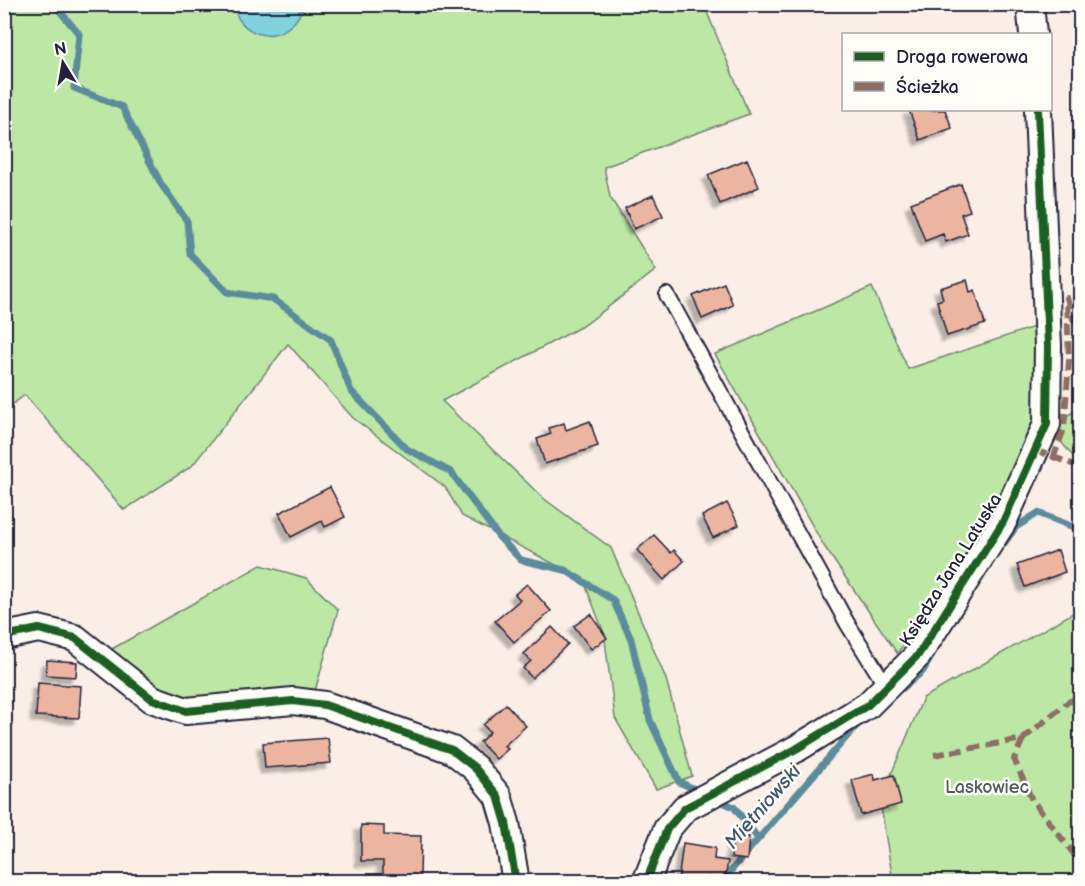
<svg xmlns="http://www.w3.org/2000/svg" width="1085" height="886" font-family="'Balsamiq Sans',sans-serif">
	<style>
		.green { fill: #bce7a4; stroke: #6f8470; stroke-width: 1.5 }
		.water { fill: #82d2dd; stroke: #5c8c9c; stroke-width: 1.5 }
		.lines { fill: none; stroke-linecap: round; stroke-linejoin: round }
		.stream { stroke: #5c8c9c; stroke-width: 7 }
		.building { fill: #ecb5a1; stroke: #22223b; stroke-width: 1.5; filter: url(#shadow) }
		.lane-casing { stroke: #22223b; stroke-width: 18 }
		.street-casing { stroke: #22223b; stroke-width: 30 }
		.lane { stroke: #fdfcf7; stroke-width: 14 }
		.street { stroke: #fdfcf7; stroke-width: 26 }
		.quiet { stroke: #8d6e63; stroke-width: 6; stroke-dasharray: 12 6; stroke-linecap: butt }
		.cycleway-casing { stroke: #fdfcf7; stroke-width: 11 }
		.cycleway { stroke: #1b5e20; stroke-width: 8 }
		.labels { text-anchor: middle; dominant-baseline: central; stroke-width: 5; stroke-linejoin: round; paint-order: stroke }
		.street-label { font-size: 18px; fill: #22223b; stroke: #fdfcf7 }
		.park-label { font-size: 18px; fill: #505d5a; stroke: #fdfcf7 }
		.water-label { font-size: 20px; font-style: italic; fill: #3f576c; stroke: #fdfcf7 }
	</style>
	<defs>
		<filter id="shadow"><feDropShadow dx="-5.5" dy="5.5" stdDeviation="1.5" flood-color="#0004"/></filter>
	</defs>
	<rect width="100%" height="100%" fill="#faeee6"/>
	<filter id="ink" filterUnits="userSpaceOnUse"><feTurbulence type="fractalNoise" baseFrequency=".0167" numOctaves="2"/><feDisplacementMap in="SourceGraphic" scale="12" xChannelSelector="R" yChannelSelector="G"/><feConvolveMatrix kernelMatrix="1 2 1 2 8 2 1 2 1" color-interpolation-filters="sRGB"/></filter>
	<g filter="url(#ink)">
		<path class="green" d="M5,5H704L749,114L604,167L610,197L656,270L586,324L442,401L543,498L611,548L666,679L692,776L656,789L615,718L604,633L583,579L462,516L445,487L353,418L288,344L192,466L124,510L25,395L5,410Z
			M872,287L908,369L1040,325L1049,426L1080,408V465L1049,427L971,564L897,653L824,546L715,354Z
			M261,565L306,578L338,610L311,705L219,716L87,663Z
			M1080,609V881H893L880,801L923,698Z"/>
		<path class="water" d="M233,5V4L303,5C297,33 261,46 241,22C237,18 235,10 233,5Z"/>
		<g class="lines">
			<path class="stream" d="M54,4L79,34L74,88L122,107L161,184L187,221L190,254L227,292L273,299L331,340L351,391L407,449L451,472L498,536L521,560L565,570L613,600L631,639L650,720L679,782L701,792
				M1003,545L1016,527L1038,513L1076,528L1080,526
				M903,688L923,671L931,657
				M716,799L734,807L757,837
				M721,882L857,725"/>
		</g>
		<path class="building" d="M909,110H945L952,128L920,140Z
			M747,159L759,187L720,204L708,175Z
			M961,184L970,211L961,214L968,234L946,242L943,234L925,241L911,203Z
			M653,195L663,216L634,229L625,208Z
			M967,280L970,292L975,290L985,324L947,336L937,301L943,299L940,288Z
			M724,283L733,305L702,319L693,296Z
			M590,421L598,446L545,464L537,439L551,434L549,428L564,423L566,430Z
			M330,487L345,517L325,527L322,521L291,537L279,513Z
			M727,503L739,525L713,538L702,516Z
			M654,535L671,553L674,550L684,561L664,580L637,550Z
			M1058,550L1065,572L1025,587L1017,565Z
			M527,584L551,611L514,642L495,621L520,600L515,594Z
			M591,614L607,638L591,649L574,626Z
			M552,627L568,644L532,678L523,668L531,661L524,654Z
			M47,660L77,662L76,677L46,675Z
			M38,683L81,686L79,718L36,716Z
			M506,704L526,726L504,746L508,749L496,759L480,742L490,732L483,725Z
			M328,738L331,763L265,768L263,743Z
			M874,774L875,780L894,775L901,804L861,815L852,780Z
			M361,825L384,826V835L421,836L420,876L383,875V861H361Z
			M733,836L749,837L747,860L731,858Z
			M683,843L715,848L714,859L728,861L725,880L708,877L707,882H678Z"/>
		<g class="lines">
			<g class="lane-casing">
				<path id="lane" d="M667,295L847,623L886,686"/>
			</g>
			<g class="street-casing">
				<path id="street" d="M1030,4L1033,34
					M4,636L39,629L75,638L152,699L186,711L293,701L325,705L452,750L475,768L498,796L506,823L516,882
					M646,882L667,829L685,808L796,749L868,705L918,655L1003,522L1047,424L1048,346L1038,110"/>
			</g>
			<use href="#lane" class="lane"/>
			<use href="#street" class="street"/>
			<path class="quiet" d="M1035,450L1080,467
				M1053,459L1064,429L1069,361L1067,298L1073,319L1080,325
				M1023,739L1014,759L1032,800L1080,862
				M934,755L1023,739L1068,702L1080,697"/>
			<g class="cycleway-casing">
				<path id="cycleway" d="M4,636L39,629L75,638L152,699L186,711L293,701L325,705L452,750L475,768L498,796L506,823L516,882
					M646,882L667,829L685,808L796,749L868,705L918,655L1003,522L1047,424L1048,346L1038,110"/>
			</g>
			<use href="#cycleway" class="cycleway"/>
		</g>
	</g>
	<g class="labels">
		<g class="street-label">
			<text transform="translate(951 570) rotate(-58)">Księdza Jana Latuska</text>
		</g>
		<g class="park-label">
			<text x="987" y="787">Laskowiec</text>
		</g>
		<g class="water-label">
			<text transform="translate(763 807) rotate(-49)">Mietniowski</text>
		</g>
	</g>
	<rect width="1085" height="886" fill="none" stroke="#fdfcf7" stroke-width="24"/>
	<rect x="12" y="12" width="1061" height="862" fill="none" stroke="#22223b" stroke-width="2" filter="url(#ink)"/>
	<rect x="842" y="33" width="210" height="78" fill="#fdfcf7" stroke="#a5a5ac" stroke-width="1.5"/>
	<rect x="854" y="52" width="30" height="9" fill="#1b5e20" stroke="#a5a5ac" stroke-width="1.5"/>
	<text x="896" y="63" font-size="18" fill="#22223b">Droga rowerowa</text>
	<rect x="854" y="82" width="30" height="9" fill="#8d6e63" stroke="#a5a5ac" stroke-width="1.5"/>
	<text x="896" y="93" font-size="18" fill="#22223b">Ścieżka</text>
	<g transform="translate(63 63) rotate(349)" stroke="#fdfcf7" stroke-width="4.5" paint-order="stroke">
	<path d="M0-4.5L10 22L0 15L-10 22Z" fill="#22223b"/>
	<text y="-9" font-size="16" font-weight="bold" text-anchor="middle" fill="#22223b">N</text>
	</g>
</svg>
